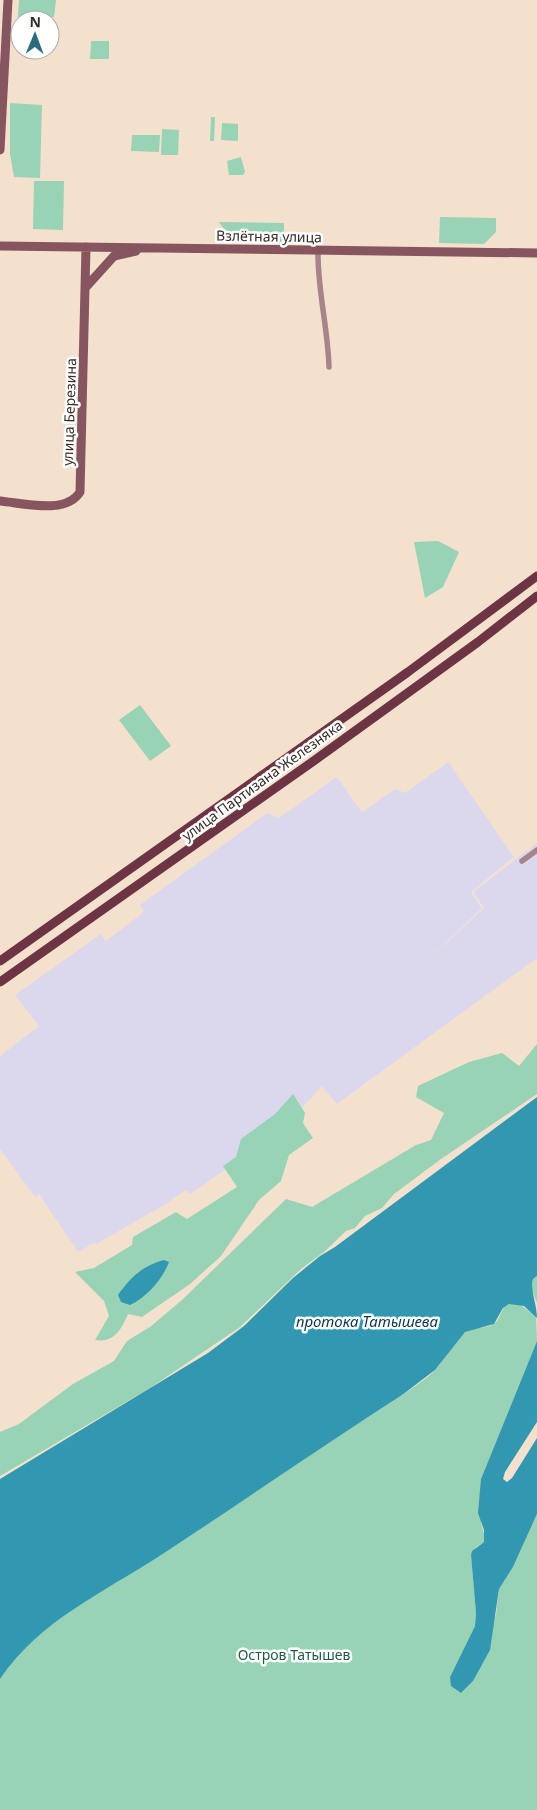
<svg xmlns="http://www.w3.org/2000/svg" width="537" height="1810" font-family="'Noto Sans',sans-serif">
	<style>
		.medical { fill: #dbd8ee }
		.green { fill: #97d3b4 }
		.water { fill: #3298b1 }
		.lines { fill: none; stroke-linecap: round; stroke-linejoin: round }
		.street { stroke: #a7848b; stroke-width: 5.5 }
		.secondary { stroke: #865560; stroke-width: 9 }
		.primary { stroke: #6d3443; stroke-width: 9 }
		.labels { text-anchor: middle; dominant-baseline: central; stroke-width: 5; stroke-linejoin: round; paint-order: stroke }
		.street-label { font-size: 14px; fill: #342d25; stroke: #fff }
		.park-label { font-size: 14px; fill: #1f5b41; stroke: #fff }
		.water-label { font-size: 15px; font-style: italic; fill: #0a3844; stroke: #fff }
	</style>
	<rect width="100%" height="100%" fill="#f4e1cd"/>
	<path class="medical" d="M448,762L514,857L471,892L482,908L417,970L484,908L473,892L537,843V958L337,1104L322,1086L302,1108L298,1119L190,1194L186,1190L164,1205L96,1244L94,1243L78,1252L39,1194L35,1197L0,1149V1056L39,1026L15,995L101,934L106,941L144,912L140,905L267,813L279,818L337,777L362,812L395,789L405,793Z"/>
	<path class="green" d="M19,0H56L54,17H18Z
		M91,41H109V59H90Z
		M10,103L42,105L40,178L14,177L10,154Z
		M211,117H215L214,141H210Z
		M222,123L238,124V141L221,140Z
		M162,129L179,130L178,155H161Z
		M132,135H160L159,152L131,151Z
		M241,157L245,172L243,175H229L227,161Z
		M34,181H64L63,230L33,229Z
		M440,217L496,218V232L484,244L439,243Z
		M219,222L284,223V243L233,242Z
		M438,541L459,552L443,587L425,598L414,542Z
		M140,705L171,746L150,761L119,720Z
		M537,1044V1094L441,1159L394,1194L382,1208L365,1216L355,1228L346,1231L324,1252L301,1269L240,1327L150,1388L0,1476V1432L19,1424L73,1384L114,1361L127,1341L150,1327L182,1300L286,1199L312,1207L416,1145L431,1140L444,1113L416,1097L418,1086L469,1062L502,1053L519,1066Z
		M293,1094L305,1113L303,1123L313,1138L289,1155L281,1181L259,1200L221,1256L190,1284L142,1317L128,1314C121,1330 114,1343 95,1340L109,1316L104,1301L75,1272L94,1268L132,1245L133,1237L176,1212L187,1219L237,1187L223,1166L236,1157L241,1139L275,1114Z
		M537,1276V1303L532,1290L533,1279Z
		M518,1303L536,1316L537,1341L481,1479V1523L485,1537L484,1542L476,1547L471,1555L476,1613L475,1626L450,1677L461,1693L473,1681L496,1615L499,1589L513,1567L537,1514V1810H0V1679L12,1661L33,1639L79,1603L115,1583L402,1395C413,1387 427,1379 436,1369C446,1358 452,1341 465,1332C474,1326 490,1330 497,1321C505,1309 500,1304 518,1303Z"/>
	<path class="water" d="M537,1097V1276L533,1279C530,1291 537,1304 537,1318L524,1306L509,1304L503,1308L494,1324L465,1332L435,1370L402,1395C321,1447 242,1502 161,1555C103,1593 40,1620 0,1679V1479L208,1353L244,1326L293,1278L320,1256L335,1247Z
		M164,1260L169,1262C162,1280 147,1297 130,1305L121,1302L118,1295C131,1277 142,1266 164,1260Z
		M537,1341V1422L505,1472L503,1479L507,1482L512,1478L537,1438V1514L513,1567L499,1589L490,1650L473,1681L461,1693L451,1686L450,1677L475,1626L476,1613L471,1555L472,1551L484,1542V1530L478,1513L481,1479Z"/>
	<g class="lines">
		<path class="street" d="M318,250C317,287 328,329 329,367
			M522,861L537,850"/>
		<path class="secondary" d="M0,150L8,0
			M0,246L537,253
			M86,287L114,256L136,251
			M0,501C22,503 66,515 80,492L86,247"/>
		<path class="primary" d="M0,961L408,672L537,576
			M0,982L315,760L478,642L537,596"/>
	</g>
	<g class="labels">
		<g class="street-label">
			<text transform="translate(269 236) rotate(1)">Взлётная улица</text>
			<text transform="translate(69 412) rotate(-88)">улица Березина</text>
			<text transform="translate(262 780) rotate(-36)">улица Партизана Железняка</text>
		</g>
		<g class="park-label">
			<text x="294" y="1654">Остров Татышев</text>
		</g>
		<g class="water-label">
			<text x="367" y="1321">протока Татышева</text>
		</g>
	</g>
	<g transform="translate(35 35) rotate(1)"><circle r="24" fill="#ffffff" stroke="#aeaba8"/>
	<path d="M0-4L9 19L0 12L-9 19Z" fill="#296c7e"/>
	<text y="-8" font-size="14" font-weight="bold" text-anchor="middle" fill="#342d25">N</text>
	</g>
</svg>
